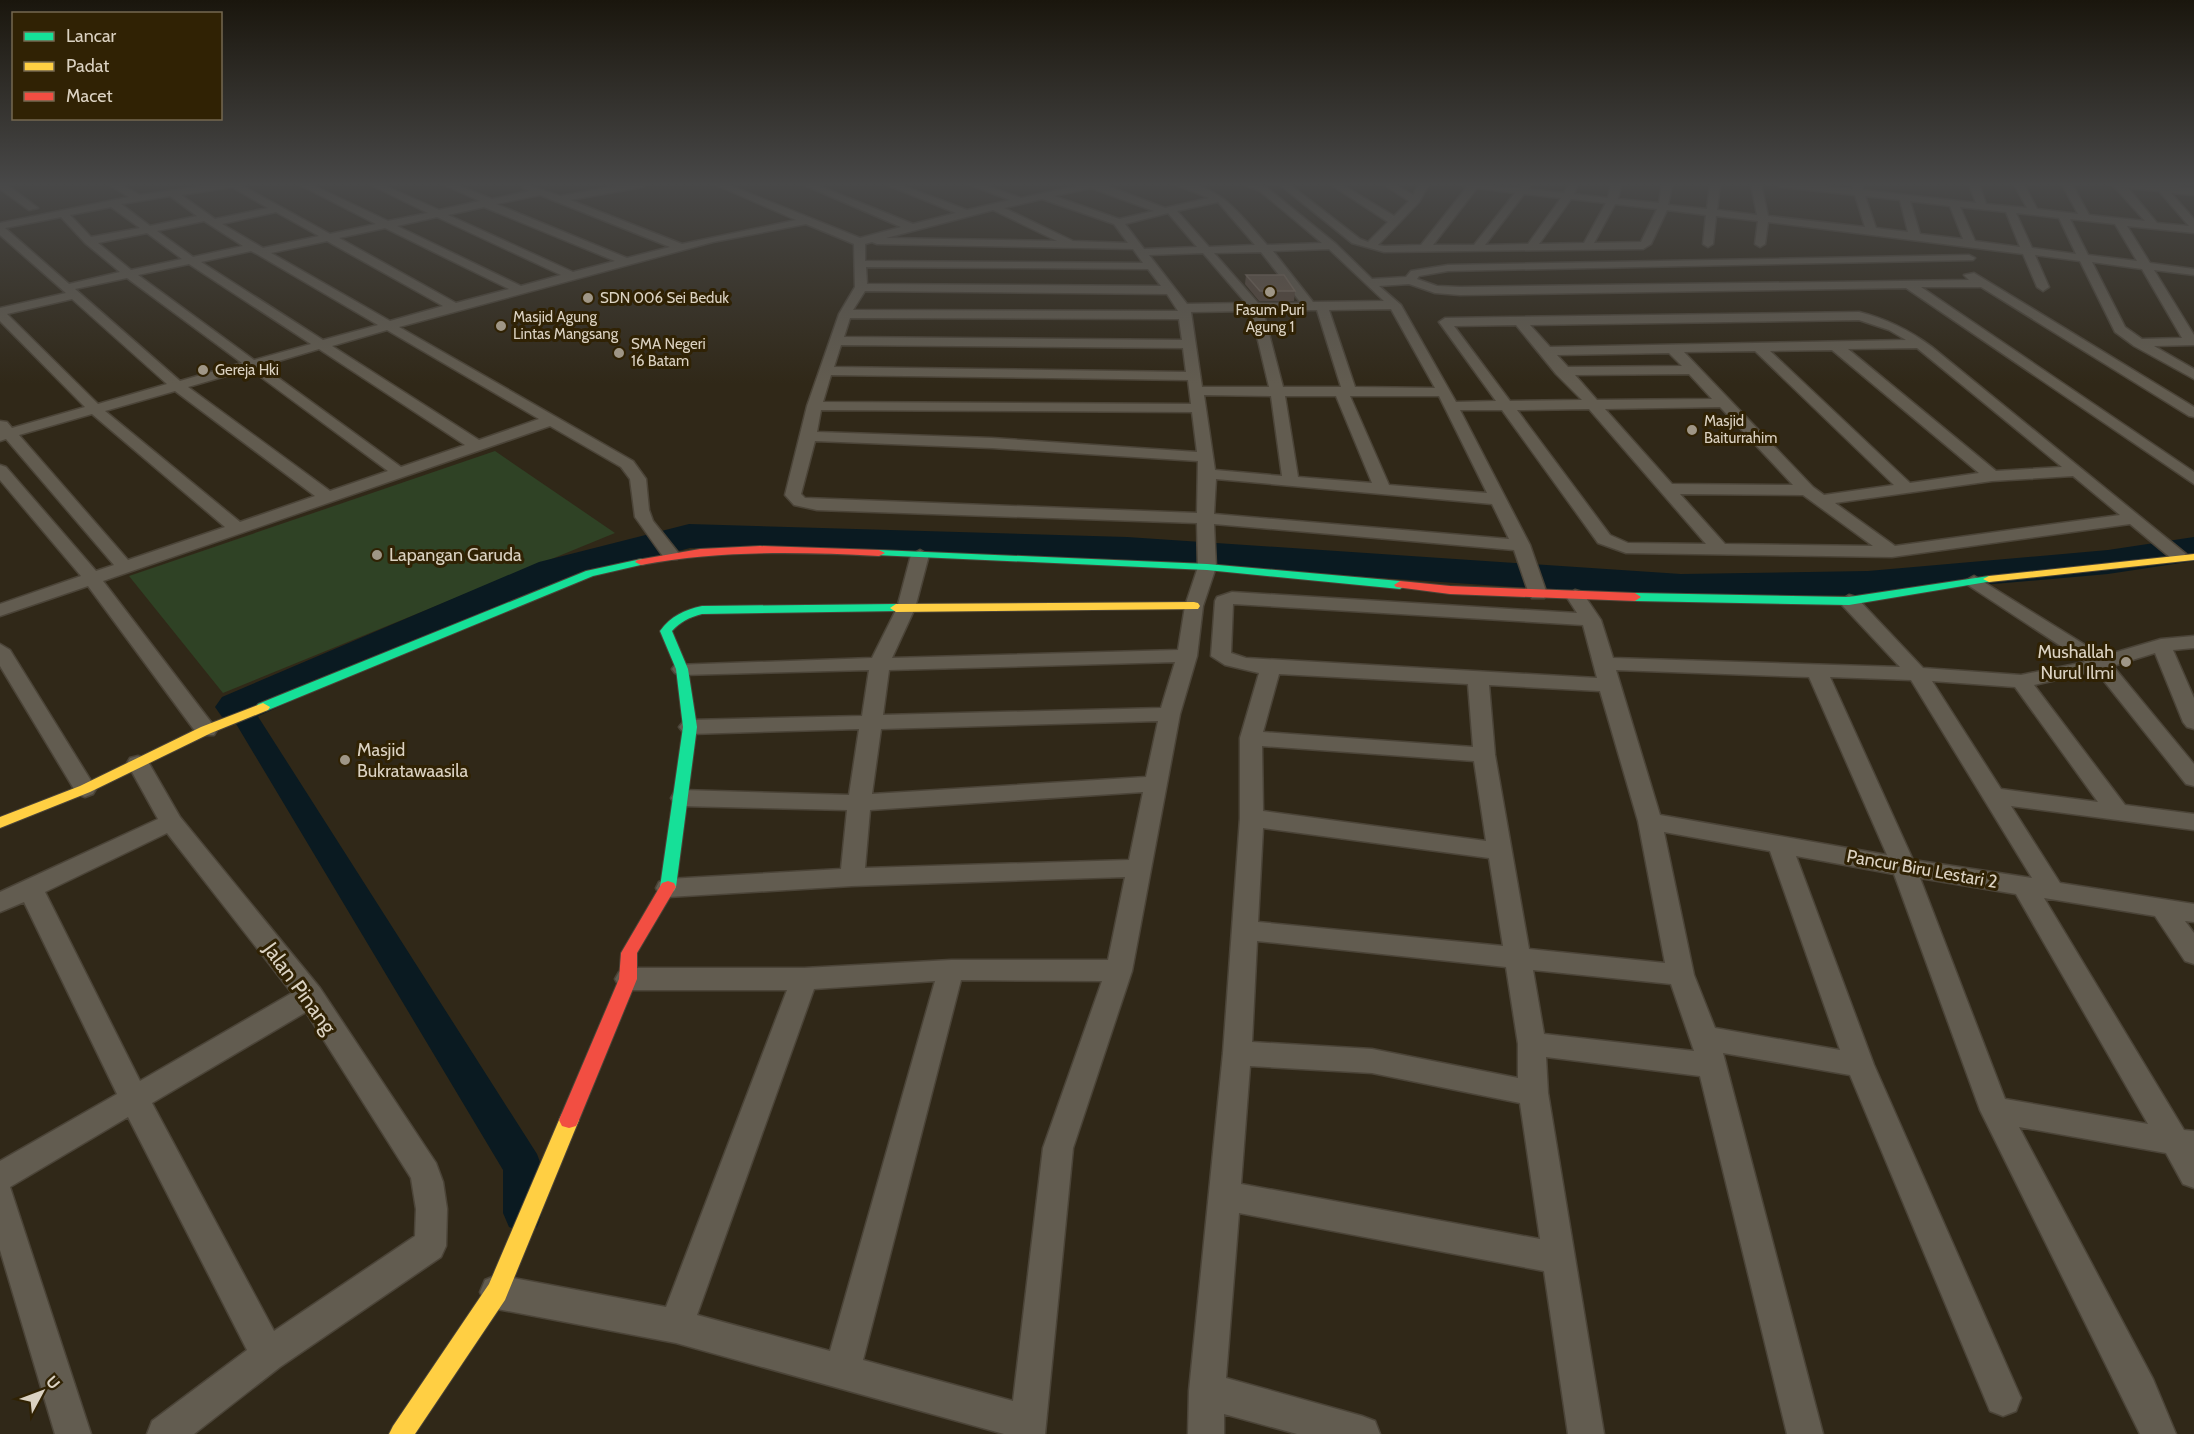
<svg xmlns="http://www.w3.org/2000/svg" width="2194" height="1434" font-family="Cabin,sans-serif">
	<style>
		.green { fill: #2f4225 }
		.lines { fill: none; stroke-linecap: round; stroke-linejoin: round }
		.canal { fill: #0a1a21; fill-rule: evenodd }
		.river { fill: #0a1a21; fill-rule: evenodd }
		.street-casing { stroke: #4b4438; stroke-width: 3 }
		.fast-casing { stroke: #4b4438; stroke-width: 2 }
		.slow-casing { stroke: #4b4438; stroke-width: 2 }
		.jam-casing { stroke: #4b4438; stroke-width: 2 }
		.street { fill: #625c50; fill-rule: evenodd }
		.fast { fill: #16e098; fill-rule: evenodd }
		.slow { fill: #ffcf43; fill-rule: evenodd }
		.jam { fill: #f24e42; fill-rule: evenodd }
		.wall { fill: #56483d }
		.building { fill: #64574b; stroke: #776a5e; stroke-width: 1.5 }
		.poi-dot { fill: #9f9686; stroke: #302204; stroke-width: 2 }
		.labels { text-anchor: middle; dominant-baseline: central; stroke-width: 6; stroke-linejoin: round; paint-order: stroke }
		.far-poi-label { font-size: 15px; fill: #dbd2c2; stroke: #302204; text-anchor: start }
		.poi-label { font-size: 18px; fill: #dbd2c2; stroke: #302204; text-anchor: start }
		.street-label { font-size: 18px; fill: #dbd2c2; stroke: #302204 }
		.near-street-label { font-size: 21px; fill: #dbd2c2; stroke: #302204 }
	</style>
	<rect width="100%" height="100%" fill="#302818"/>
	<path class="green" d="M495,451L615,533L223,693L129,576Z"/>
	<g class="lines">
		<path class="canal" d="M239,699L248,701L252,707L537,1154C546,1175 547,1205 537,1227L523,1232L509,1227L503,1213V1170L226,707L230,701Z"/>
		<path class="river" d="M689,524L1127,537L1681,574L1868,571L2108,550L2194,537V561L2108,574L1868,595L1681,598L1127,561L690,548L567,580L256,717L239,722L222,717L215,707L222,697L539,562Z"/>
		<g class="street-casing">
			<path id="street" d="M0,184H6L38,208L29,210L0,189Z
				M108,184H119L140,195L217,184H239L330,234L376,224L298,184H310L388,221L428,213L369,184H381L439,210L480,201L442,184H454L492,199L530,191L523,188L524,184L560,196L628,184H647L642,187L570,200L682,244L796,220L714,184H726L860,238L901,227L802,184H814L913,224L956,213L885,184H898L967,210L1010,200L968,184H981L1021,198L1086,184H1102L1165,208L1209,198L1174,184C1218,180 1241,216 1267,245L1322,243L1260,191L1243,184L1266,187L1336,244L1372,279L1406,277L1411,271L1448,265L1969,255L1975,258L1973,260L1448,271L1419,276L1417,279L1437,286L1460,287L1969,280L1964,275L1974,273L2194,407V417L2189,416L1981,287H1921L2194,472V484L1906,288L1460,295L1435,293L1409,284L1379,286L1401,305L1456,402L1496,401L1439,322L1445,318L1859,312C1887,319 1909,330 1932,347L2186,554L2177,559L2171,558L2130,524L1892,557L1626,553L1598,543L1502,410H1460L1530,545L1547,594L1544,598H1532L1529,594L1514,550L1214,524L1216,567L1203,606L1197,656L1180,714L1132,971L1073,1148L1045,1434H1004L676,1343L497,1309L485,1304L480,1292L485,1280L497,1275L666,1307L787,990H628L619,986L615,979L619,972L628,968H804L951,960H1108L1125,877L852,886L668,897L659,894L656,888L659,882L668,879L841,869L847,810L682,806L674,803L671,798L674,793L682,790L849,795L859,729L690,734L683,732L679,727L683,722L690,720L862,716L869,670L682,675L675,673L672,669L675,665L872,658L897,608L911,555L920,550L929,555L915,608L892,658L1178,650L1185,606L1198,567L1197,523L817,510L794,505L785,495L807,406L839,314L855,287L854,244L806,224L713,242L399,327L633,461L646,479L649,510L653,521L680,555L677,559H665L635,517L630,479L621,467L550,426L103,581L217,730L214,735H198L88,586L0,616V604L81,576L0,480V465L6,467L96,571L114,565L6,439L0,441V421L7,422L12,428L85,407L0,321V308L66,293L0,235V223L129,197ZM232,187L268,208L215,219L181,195ZM1091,188L1154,211L1119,219L1054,196ZM540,195L670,247L627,258L496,204ZM170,196L197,216L150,226L121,204ZM1042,199L1114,224L1128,243L1073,241L1004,208ZM1218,202L1255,245L1209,247L1177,211ZM111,207L140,228L91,237L70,215ZM484,207L615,261L573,272L448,215ZM993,210L1057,241L886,238ZM276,212L319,236L263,248L222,224ZM1168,213L1197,247L1144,249L1125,224ZM61,217L85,243L120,272L69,284L5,228ZM437,217L561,275L521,286L397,226ZM204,221L243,246L193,257L157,231ZM385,228L509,289L456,303L339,238ZM147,233L182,259L131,270L98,243ZM327,241L443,306L390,321L271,253ZM872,242L877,244L1133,249L1143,263L865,261V244ZM1329,249L1384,301L1313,302L1273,251ZM251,251L257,254L378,325L323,340L201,262ZM1261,252L1301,303H1258L1214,253ZM1203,253L1246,303L1187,304L1149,255ZM189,264L311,344L254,360L138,275ZM866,267L1148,269L1161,286L867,284ZM127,278L242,363L180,381L75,289ZM865,291L1167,294L1178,311L853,310ZM72,299L167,384L98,404L7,314ZM1391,309L1435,388L1355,387L1329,310ZM1313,310H1317L1341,387H1283L1263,311ZM1251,311L1269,387H1202L1191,312ZM850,318L1179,319L1182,340L844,337ZM1859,320L1889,330L1906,340L1550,347L1530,325ZM1516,325L1556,374L1582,400L1510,401L1454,326ZM387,330L539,419L479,440L332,346ZM841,345L1183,348L1186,372L834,367ZM1917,348L2062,467L1996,471L1848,349ZM319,349L465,445L401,467L262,366ZM1832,350L1979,473L1910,483L1770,351ZM1755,351L1894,485L1824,495L1813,487L1684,352ZM1669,353L1682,366L1568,367L1557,355ZM250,369L388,471L330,491L188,387ZM1689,374L1712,399L1597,400L1575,375ZM831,375L1188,380L1191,404L823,402ZM175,391L315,496L240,522L105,411ZM1204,395L1271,396L1282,476L1215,470ZM1285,396H1336L1372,483L1298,477ZM1350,396H1439L1487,493L1389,485ZM1720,407L1793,485L1672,484L1605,409ZM1589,409L1706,544L1628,543L1610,535L1517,410ZM821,410L1192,412L1197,452L992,438L817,432ZM92,414L225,527L128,560L19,435ZM815,441L992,448L1198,461L1197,513L805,498L801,494ZM2073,476L2120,515L1895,546L1835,503L1992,481ZM1216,479L1492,504L1509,539L1214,514ZM1680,494L1803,495L1873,546L1725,544ZM1175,662L1161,708L883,715L889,670ZM1158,721L1146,777L872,794L881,729ZM1143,792L1129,860L865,868L870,810ZM961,980L1102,981L1043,1148L1013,1401L863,1360ZM935,981L830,1351L697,1315L814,989Z
				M1279,184H1289L1360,239L1368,242L1388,222L1330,184H1341L1394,216L1409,201L1383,184H1394L1413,195L1419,184H1429L1419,202L1378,245L1384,246L1421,245L1467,187L1458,184L1519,188L1522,184H1532L1528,189L1564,193L1569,184H1574L1577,186L1574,194L1608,198L1611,184H1621L1618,199L1659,203L1662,184H1672L1668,205L1707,209L1710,184H1720L1717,210L1757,215L1751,184H1761L1768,216L1865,227L1855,195L1781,187L1776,184H1803L1853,189L1851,184H1861L1863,190L1976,203L1969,184H1979L1986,204L2027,208L2014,184H2024L2037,209L2078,214L2062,184H2072L2089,215L2145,221L2112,184H2163L2194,189V195L2171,193L2194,219V233L2127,226L2150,263L2194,269V275L2154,270L2194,335V345L2154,346L2194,369V379L2134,346L2115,332L2080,261L2035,255L2049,287L2043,291L2037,287L2023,254L1768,222L1765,244L1760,247L1755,244L1758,221L1716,216L1713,244L1708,247L1703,244L1706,215L1667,210L1651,244L1643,249L1384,252L1352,243ZM1477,188L1515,193L1474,245H1433ZM2128,188L2159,191L2189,226L2157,223ZM1524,194L1561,198L1528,244L1485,245ZM1865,196L1900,200L1908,232L1876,228ZM1571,199L1606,203L1584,243L1539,244ZM1910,201L1950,206L1963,239L1920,234ZM1615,204L1657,209L1641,242L1594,243ZM1960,207L2006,212L2020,247L1975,241ZM2016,213L2059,218L2076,254L2032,248ZM2070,219L2115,224L2137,261L2088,255ZM2092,262L2142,269L2182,338L2142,339L2125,327Z
				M1974,576L2103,656L2161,639L2194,636V648L2173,650L2194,698V729L2187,727L2183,722L2155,653L2113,666L2194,764V786L2186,784L2096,671L2034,685L2125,805L2194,814V830L2011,806L2060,883L2194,904V922L2185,921L2194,933V964L2185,961L2155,916L2044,898L2184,1130L2194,1131V1188L2183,1184L2166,1153L2019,1127L2153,1379L2176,1434H2140L1980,1110L1894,874L1796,856L1874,1065L2021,1398L2016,1411L2003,1416L1990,1411L1850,1075L1723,1053L1823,1434H1787L1700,1076L1546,1057L1548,1093L1604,1434H1568L1544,1271L1239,1213L1226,1378L1362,1416L1375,1421L1380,1434H1297L1224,1414V1434H1188L1189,1391L1223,1053L1240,818V738L1259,673L1225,665L1211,656L1215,601L1217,597L1232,592L1577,613L1566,596L1575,590L1582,592L1601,620L1613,658L1900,667L1842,605L1840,601L1849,595L1856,597L1923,668L2021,675L2085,662L1968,585L1965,581ZM1233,604L1583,625L1597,678L1246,658L1231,653ZM1616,670L1809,677L1887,855L1660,815ZM1279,674L1468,684L1473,747L1263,732ZM1830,677L1911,680L2032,878L1913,860ZM1932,681L2015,687L2098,802L2001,789ZM1489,685L1600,691L1638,821L1665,963L1529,949L1495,755ZM1262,746L1474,761L1486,841L1263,811ZM1263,828L1489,858L1503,946L1258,922ZM1664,832L1770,851L1840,1050L1715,1028L1694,975ZM1920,878L2016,894L2148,1124L2005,1099ZM1257,941L1506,967L1518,1044V1078L1372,1049L1252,1042ZM1533,970L1671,984L1694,1051L1544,1034ZM1250,1066L1372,1073L1520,1103L1540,1239L1241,1184Z
				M0,644L10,650L93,784L96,789L93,794L85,797L77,794L0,666Z
				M138,756L146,758L180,817L320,988L436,1163L443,1182L447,1209L446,1246L441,1257L280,1367L194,1434H147L152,1421L247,1350L128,1117L10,1187L91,1434H55L0,1250V1161L117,1094L24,902L0,912V892L158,819L127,763L130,758ZM167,833L292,993L140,1081L45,892ZM306,1012L411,1178L416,1209L415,1236L274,1331L152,1103Z"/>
		</g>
		<g class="fast-casing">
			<path id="fast" d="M879,550L1207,564L1400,581L1406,585L1400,589L1207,570L875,555V551Z
				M641,559L645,560V564L593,576L268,710L263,711L256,707L258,704L586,571Z
				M1989,576L1995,579L1993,581L1849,605L1635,601L1629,597L1635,593L1849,597Z
				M896,604L902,608L900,611L702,614C690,617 680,622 672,631L688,669L697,727L676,887L674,891L668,893L662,891L660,887L683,727L676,669L660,631C671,616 684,610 702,606Z"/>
		</g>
		<g class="slow-casing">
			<path id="slow" d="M2194,554V560L1989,582L1983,579L1989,576Z
				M1194,602L1198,603L1200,606L1198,609L896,612L890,608L896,604Z
				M263,703L270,707L268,710L211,733L90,792L0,828V817L80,786L201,727Z
				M569,1112L576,1114L579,1120L505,1300L415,1434H389L393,1426L489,1284L559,1120L562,1114Z"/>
		</g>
		<g class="jam-casing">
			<path id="jam" d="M760,546L879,550L885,553L879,556C799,552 720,550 641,565L635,562L637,560L700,549Z
				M1400,581L1450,586L1635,593L1641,597L1635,601L1450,594L1396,587L1394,585Z
				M668,881L674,883L676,887L637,953V979L579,1120L576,1126L569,1128L562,1126L559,1120L619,979L621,953L662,883Z"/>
		</g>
		<use href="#street" class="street"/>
		<use href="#fast" class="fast"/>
		<use href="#slow" class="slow"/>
		<use href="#jam" class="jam"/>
	</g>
	<path class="wall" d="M1246,275L1295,291L1294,301H1259L1245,284Z"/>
	<path class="building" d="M1246,275H1284L1295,291H1260Z"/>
	<linearGradient id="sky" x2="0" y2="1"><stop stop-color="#1a160d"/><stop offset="0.48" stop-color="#484848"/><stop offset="1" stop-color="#484848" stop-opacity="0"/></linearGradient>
	<rect width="2194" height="384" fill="url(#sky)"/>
	<g class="poi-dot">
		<circle cx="1270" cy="292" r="6"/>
		<circle cx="588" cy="298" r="6"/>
		<circle cx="501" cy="326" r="6"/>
		<circle cx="619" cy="353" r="6"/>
		<circle cx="203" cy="370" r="6"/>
		<circle cx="1692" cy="430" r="6"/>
		<circle cx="377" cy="555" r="6"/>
		<circle cx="2126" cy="662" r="6"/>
		<circle cx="345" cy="760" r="6"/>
	</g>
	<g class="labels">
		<g class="far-poi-label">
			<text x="600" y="298">SDN 006 Sei Beduk</text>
			<text x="1270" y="310" text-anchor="middle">Fasum Puri<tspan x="1270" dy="17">Agung 1</tspan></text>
			<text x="513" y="317">Masjid Agung<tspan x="513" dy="17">Lintas Mangsang</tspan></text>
			<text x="631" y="344">SMA Negeri<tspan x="631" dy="17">16 Batam</tspan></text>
			<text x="215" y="370">Gereja Hki</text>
			<text x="1704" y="421">Masjid<tspan x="1704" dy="17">Baiturrahim</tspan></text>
		</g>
		<g class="poi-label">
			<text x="389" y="555">Lapangan Garuda</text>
			<text x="2114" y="652" text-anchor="end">Mushallah<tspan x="2114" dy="21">Nurul Ilmi</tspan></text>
			<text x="357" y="750">Masjid<tspan x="357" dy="21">Bukratawaasila</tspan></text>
		</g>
		<g class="street-label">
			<text transform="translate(1922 869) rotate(10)">Pancur Biru Lestari 2</text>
		</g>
		<g class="near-street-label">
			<text transform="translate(300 988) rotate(54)">Jalan Pinang</text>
		</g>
	</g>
	<rect x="12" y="12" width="210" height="108" fill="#302204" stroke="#746850" stroke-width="1.5"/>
	<rect x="24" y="32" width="30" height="9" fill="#16e098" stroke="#746850" stroke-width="1.5"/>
	<text x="66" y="42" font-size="18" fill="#dbd2c2">Lancar</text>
	<rect x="24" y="62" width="30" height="9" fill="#ffcf43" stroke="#746850" stroke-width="1.5"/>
	<text x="66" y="72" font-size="18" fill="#dbd2c2">Padat</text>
	<rect x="24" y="92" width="30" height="9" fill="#f24e42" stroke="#746850" stroke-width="1.5"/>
	<text x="66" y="102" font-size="18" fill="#dbd2c2">Macet</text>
	<g transform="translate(42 1392) rotate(49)" stroke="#302204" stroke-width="4.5" paint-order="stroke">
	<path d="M0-4.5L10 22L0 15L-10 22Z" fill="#dbd2c2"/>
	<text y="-9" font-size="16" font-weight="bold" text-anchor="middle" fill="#dbd2c2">U</text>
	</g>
</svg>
